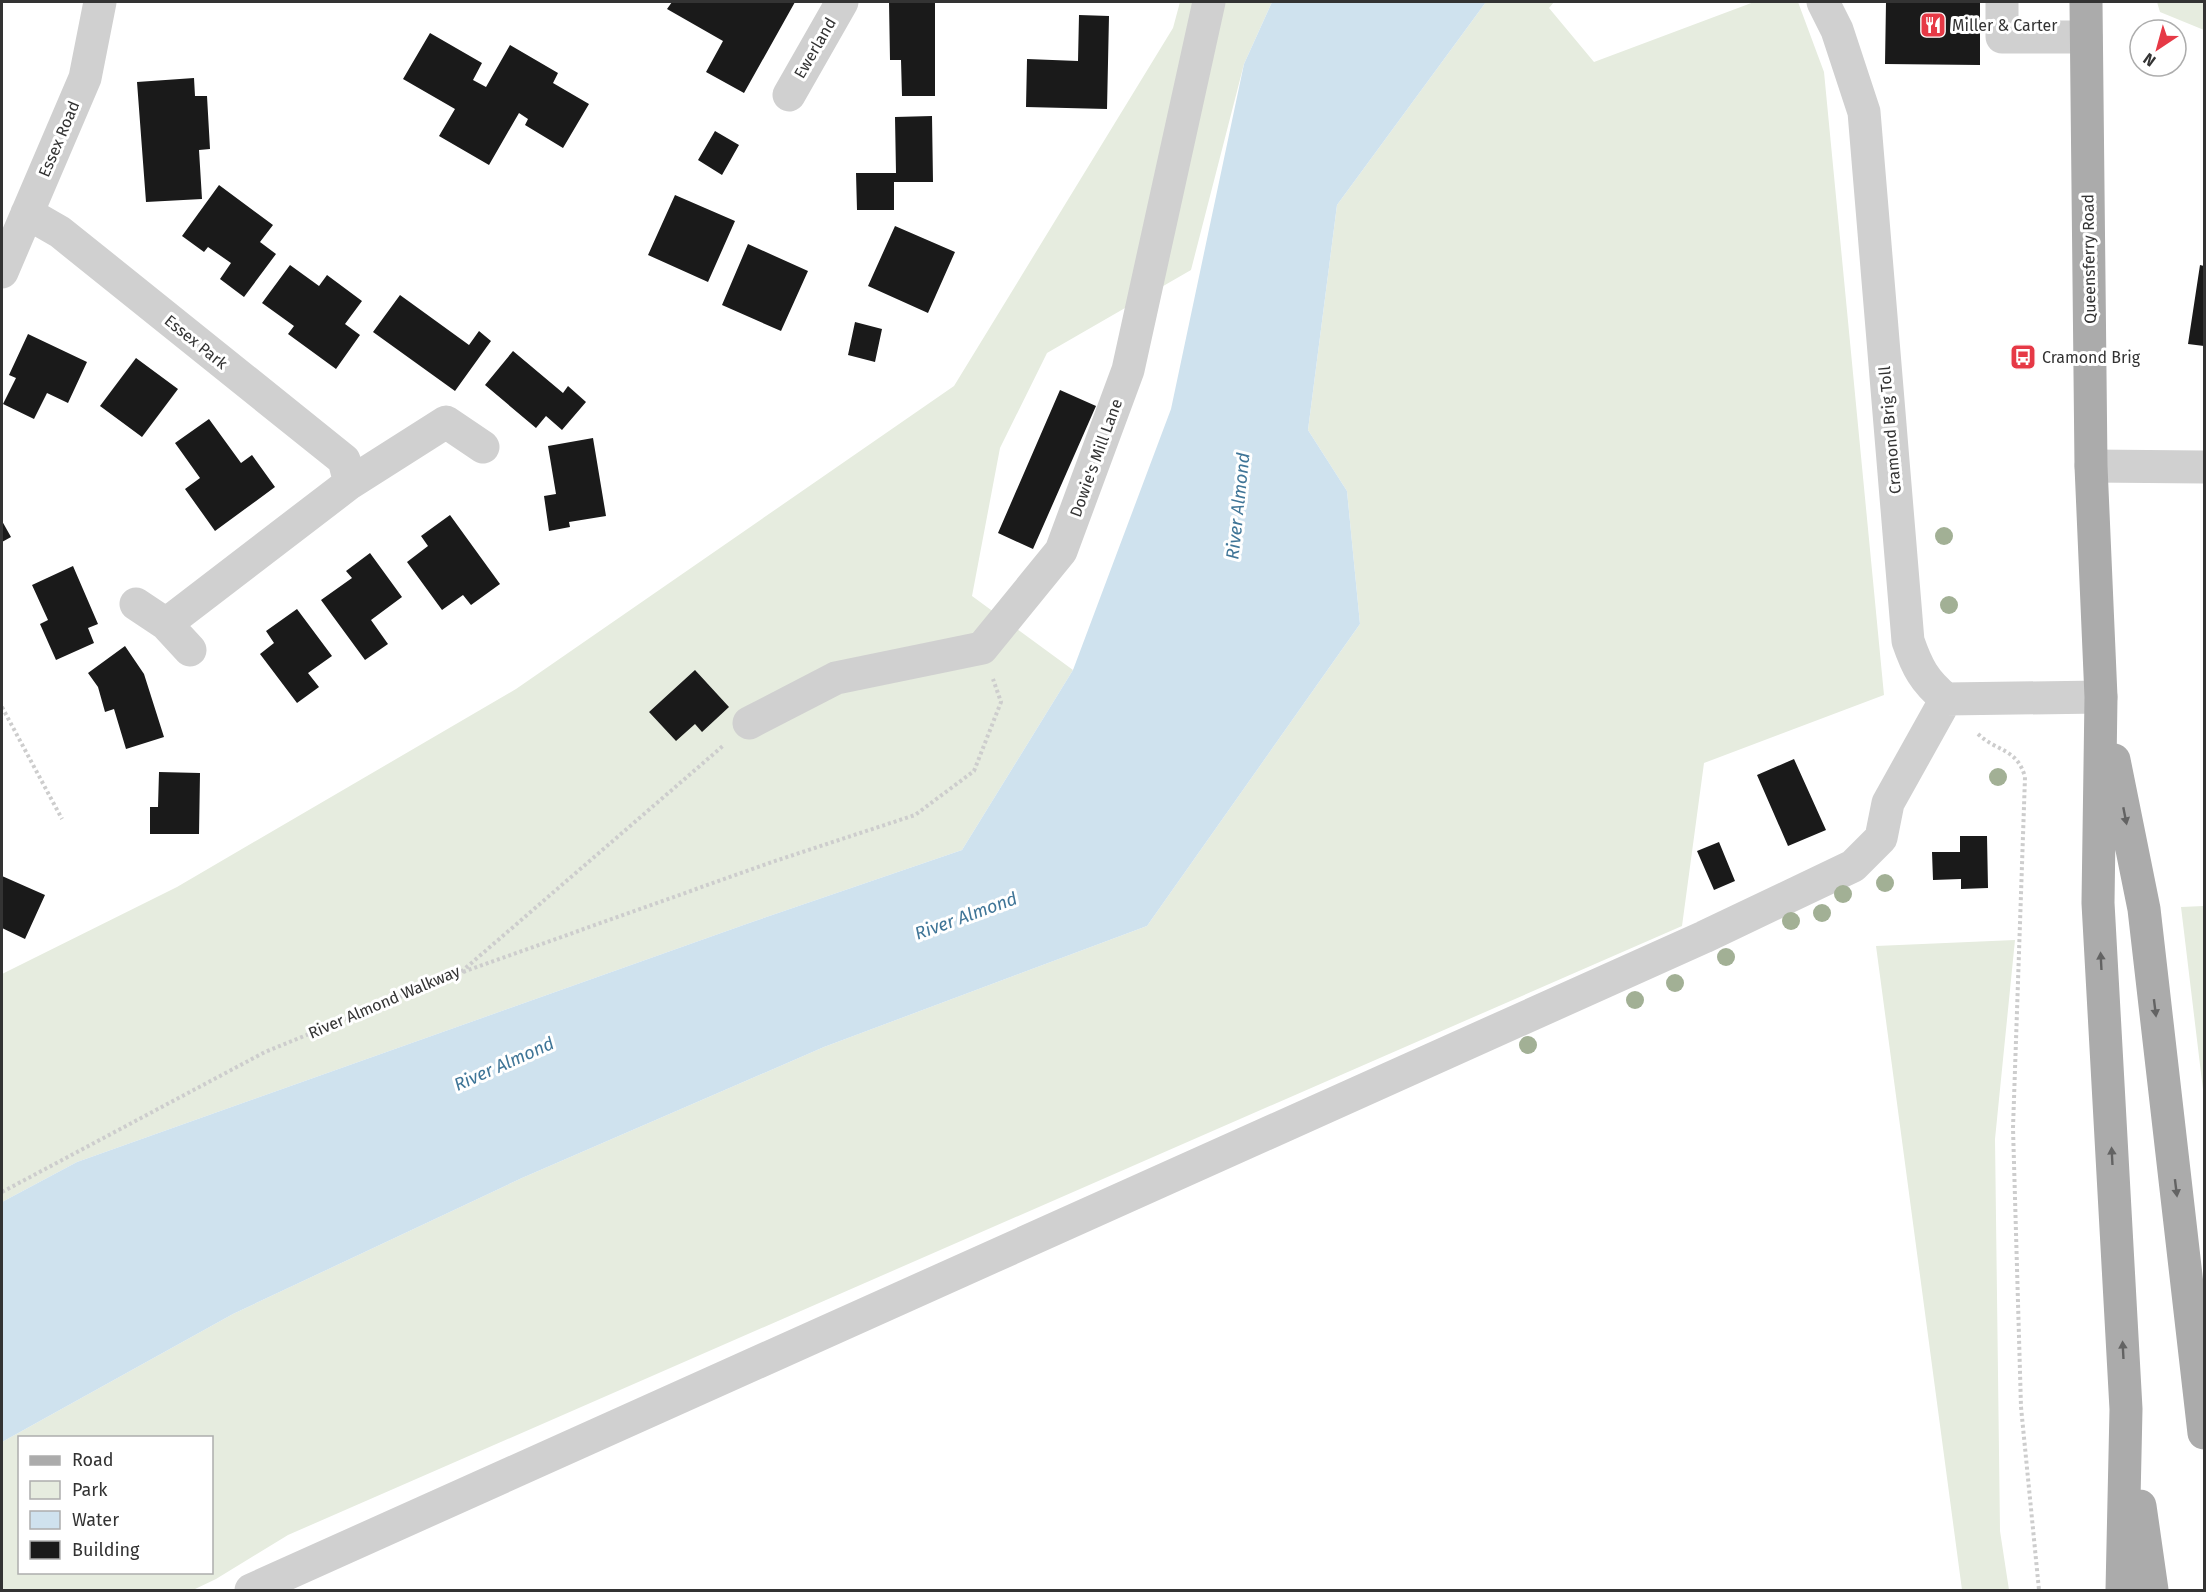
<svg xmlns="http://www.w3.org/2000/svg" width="2206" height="1592" font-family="'Fira Sans',sans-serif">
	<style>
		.green { fill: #e6ecdf; fill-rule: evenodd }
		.water { fill: #cfe2ee }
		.building { fill: #1a1a1a }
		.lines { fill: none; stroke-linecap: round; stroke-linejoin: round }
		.path { stroke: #cdcdcd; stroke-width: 4; stroke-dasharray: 3 3; stroke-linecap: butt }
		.minor { stroke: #d0d0d0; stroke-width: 33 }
		.major { stroke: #ababab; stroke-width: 33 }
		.tree { fill: #a2b095 }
		.oneway { fill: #636363 }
		.labels { text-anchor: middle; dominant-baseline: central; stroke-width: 6; stroke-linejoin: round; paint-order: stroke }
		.poi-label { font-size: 16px; fill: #333; stroke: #fff; text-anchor: start }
		.street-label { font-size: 16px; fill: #333; stroke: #fff }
		.water-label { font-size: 18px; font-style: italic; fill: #3f7597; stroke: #fff }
	</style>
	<rect width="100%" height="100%" fill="#fff"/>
	<path class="green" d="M1180,2H1272L1244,64L1191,270L1047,353L1000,448L972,596L1073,670L962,850L752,922L77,1162L2,1202V974L177,887L516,689L954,386L1173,28Z
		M1486,2H1554L1549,8L1594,62L1754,2H1798L1824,72L1884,695L1704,763L1682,926L288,1535L216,1579L193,1590H2V1442L233,1314L522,1178L824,1047L1147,926L1360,624L1347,491L1308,430L1337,205ZM20,1438H212V1572H20Z
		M2157,2H2204V30L2160,12Z
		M2204,906V1098L2181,907Z
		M2015,940L1995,1139L2000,1531L2009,1590H1962L1876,946Z"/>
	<path class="water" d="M1272,2H1486L1337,205L1308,430L1347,491L1360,624L1147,926L824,1047L522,1178L233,1314L2,1442V1202L77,1162L752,922L962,850L1073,670L1171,409L1244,64Z"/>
	<path class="building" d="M672,2H742L746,3L747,2H795L744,93L706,72L723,41L667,9Z
		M889,2H935V96H902L901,60H890Z
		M1886,2H1980V65L1885,64Z
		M1079,15L1109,16L1107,109L1026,107L1027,59L1078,61Z
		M430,33L482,63L473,80L486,87L510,45L558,73L553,83L589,104L563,148L525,125L528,119L519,113L489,165L439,136L455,109L403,79Z
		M194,78L195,96H207L210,149L199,150L202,199L146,202L137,82Z
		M932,116L933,182H894V210H857L856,173H896L895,117Z
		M715,131L739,145L722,175L698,160Z
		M219,185L273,225L260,242L276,254L244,297L220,279L231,263L208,247L204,252L182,236Z
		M675,195L735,221L708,282L648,255Z
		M895,226L955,252L928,313L868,286Z
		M748,244L808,271L781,331L722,305Z
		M290,265L319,286L327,275L362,301L345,324L360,335L336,369L288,334L294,326L262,303Z
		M2200,265L2204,266V346L2188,344Z
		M400,295L469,345L479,331L491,341L455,391L373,332Z
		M855,322L882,329L875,362L848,355Z
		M28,334L87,362L68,403L47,393L34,419L3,404L16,378L9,375Z
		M513,351L563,393L568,386L586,402L562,430L546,416L536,428L485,385Z
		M136,358L178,389L142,437L100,406Z
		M1060,390L1096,406L1033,549L998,533Z
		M209,419L241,463L252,455L275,487L215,531L185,489L200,478L175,443Z
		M593,438L606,516L569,522L570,527L549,531L544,496L556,494L548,446Z
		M450,515L500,584L471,605L463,595L442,610L407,562L428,546L421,536Z
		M2,521L11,537L2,542Z
		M370,553L402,597L371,620L388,644L365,660L321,600L352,578L346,571Z
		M73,566L98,624L88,628L94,643L56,660L40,624L48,620L32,585Z
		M297,609L332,656L308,673L319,687L297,703L260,654L274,643L266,631Z
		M125,646L144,674L164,737L126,749L114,709L105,712L98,687L88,673Z
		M695,670L729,707L702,732L695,724L676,741L649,712Z
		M1794,759L1826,830L1788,846L1757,775Z
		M159,772L200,773L199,834H150V807H158Z
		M1960,836H1987L1988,888L1961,889V879L1933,880L1932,852H1960Z
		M1719,842L1735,881L1714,890L1697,851Z
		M2,876L45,895L25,939L2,928Z"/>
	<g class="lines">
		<path class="path" d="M2,707L62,819
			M1978,734C1997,752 2017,748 2025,777L2013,1128L2021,1407L2039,1590
			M463,972L772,862L915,815L974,771L1001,702L993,679
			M2,1192L265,1052L461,972L724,745"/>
		<path class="minor" d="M1823,2L1837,30L1864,112L1908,641C1917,667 1924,681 1946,699L2101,697
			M2002,2V37H2086
			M789,95L842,2
			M27,213L60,232L344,460L350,483
			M2,272L85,78L100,2
			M2091,466L2204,467
			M136,604L166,624
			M190,650L166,624L350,483L446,422L483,447
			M749,723L836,678L982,648L1061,551L1128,370L1209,2
			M251,1590L1704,937L1853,866L1881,838L1888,803L1946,699"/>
		<path class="major" d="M2086,2L2091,466L2101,697L2098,903L2126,1409L2122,1590
			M2114,760L2144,909L2204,1433
			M2140,1506L2152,1590"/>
	</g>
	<g class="tree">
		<circle cx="1944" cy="536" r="9"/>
		<circle cx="1949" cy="605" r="9"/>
		<circle cx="1998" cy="777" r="9"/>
		<circle cx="1885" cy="883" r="9"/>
		<circle cx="1843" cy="894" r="9"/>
		<circle cx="1822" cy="913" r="9"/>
		<circle cx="1791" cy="921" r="9"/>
		<circle cx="1726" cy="957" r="9"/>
		<circle cx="1675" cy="983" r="9"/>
		<circle cx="1635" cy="1000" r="9"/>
		<circle cx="1528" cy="1045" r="9"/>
	</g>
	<defs><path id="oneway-solid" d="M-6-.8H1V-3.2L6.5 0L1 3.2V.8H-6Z" transform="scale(1.5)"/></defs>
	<g class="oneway">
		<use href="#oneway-solid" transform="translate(2125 816) rotate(79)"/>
		<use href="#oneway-solid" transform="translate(2101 961) rotate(-93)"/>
		<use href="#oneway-solid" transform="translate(2155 1008) rotate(83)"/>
		<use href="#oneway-solid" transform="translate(2112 1156) rotate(-93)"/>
		<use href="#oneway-solid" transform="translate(2176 1188) rotate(83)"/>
		<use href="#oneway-solid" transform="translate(2123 1350) rotate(-93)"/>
	</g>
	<defs>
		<g id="restaurant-square" transform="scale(1.35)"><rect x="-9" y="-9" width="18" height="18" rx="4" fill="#e63946" stroke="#fff"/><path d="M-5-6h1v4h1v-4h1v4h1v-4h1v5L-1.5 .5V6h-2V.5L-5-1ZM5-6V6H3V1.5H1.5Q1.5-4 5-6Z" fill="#fff"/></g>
		<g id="bus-square" transform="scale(1.35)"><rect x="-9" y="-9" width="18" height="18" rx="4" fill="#e63946" stroke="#fff"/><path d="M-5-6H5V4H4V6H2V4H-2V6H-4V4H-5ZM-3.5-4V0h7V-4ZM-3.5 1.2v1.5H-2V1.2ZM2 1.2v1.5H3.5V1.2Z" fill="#fff"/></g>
	</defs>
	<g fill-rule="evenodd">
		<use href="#restaurant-square" x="1933" y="25"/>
		<use href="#bus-square" x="2023" y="357"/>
	</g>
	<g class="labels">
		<g class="poi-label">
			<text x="1952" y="25">Miller &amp; Carter</text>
			<text x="2042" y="357">Cramond Brig</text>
		</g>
		<g class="street-label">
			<text transform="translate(815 48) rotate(-60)">Ewerland</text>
			<text transform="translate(59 139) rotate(-67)">Essex Road</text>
			<text transform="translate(2089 259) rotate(-91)">Queensferry Road</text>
			<text transform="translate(196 342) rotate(39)">Essex Park</text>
			<text transform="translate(1890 430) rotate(-95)">Cramond Brig Toll</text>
			<text transform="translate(1096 458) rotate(-70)">Dowie's Mill Lane</text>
			<text transform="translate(384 1002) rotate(-23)">River Almond Walkway</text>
		</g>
		<g class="water-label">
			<text transform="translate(1238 506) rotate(-84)">River Almond</text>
			<text transform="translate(966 916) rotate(-20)">River Almond</text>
			<text transform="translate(504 1064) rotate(-24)">River Almond</text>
		</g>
	</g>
	<rect width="2206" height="1592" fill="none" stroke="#333333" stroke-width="6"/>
	<rect x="18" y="1436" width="195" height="138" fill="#ffffff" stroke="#adadad" stroke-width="1.5"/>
	<rect x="30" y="1456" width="30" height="9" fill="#ababab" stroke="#adadad" stroke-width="1.5"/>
	<text x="72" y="1466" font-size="18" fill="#333333">Road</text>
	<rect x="30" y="1481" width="30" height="18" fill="#e6ecdf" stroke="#adadad" stroke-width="1.5"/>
	<text x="72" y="1496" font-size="18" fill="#333333">Park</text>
	<rect x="30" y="1511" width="30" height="18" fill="#cfe2ee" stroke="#adadad" stroke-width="1.5"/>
	<text x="72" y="1526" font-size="18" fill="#333333">Water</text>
	<rect x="30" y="1541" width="30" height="18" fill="#1a1a1a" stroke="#adadad" stroke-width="1.5"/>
	<text x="72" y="1556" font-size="18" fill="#333333">Building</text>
	<g transform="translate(2158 48) rotate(216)"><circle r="28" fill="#ffffff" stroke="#adadad" stroke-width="1.5"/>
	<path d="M0-4.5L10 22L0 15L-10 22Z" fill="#e63946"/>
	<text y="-9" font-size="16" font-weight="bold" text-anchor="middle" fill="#333333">N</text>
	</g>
</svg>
